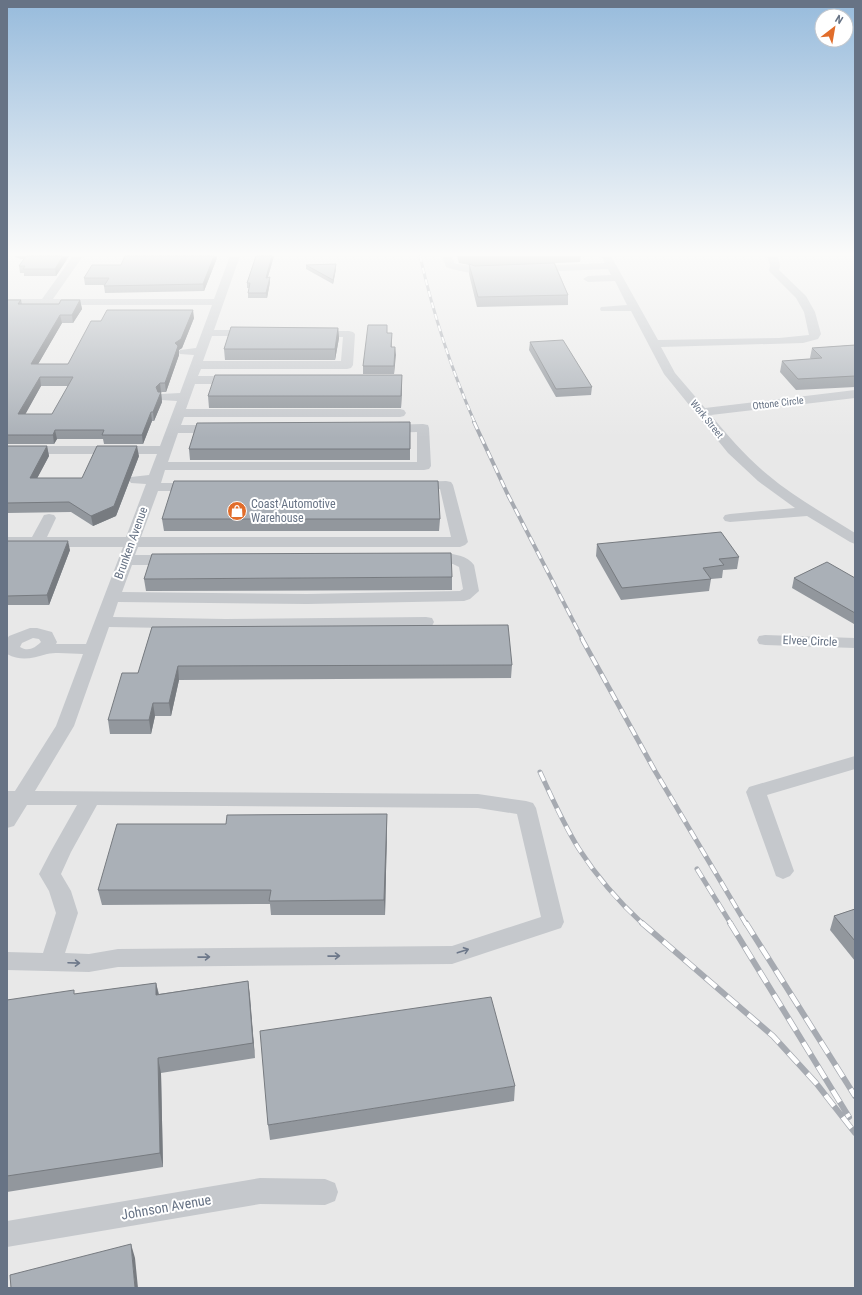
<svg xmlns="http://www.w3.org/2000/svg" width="862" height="1295" font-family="'Roboto Condensed',sans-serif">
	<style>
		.built { fill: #e8e8e8 }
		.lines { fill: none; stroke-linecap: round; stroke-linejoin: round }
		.minor { fill: #c5c8cc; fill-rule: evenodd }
		.rail-far3-casing { stroke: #a6aab1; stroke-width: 3 }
		.rail-far2-casing { stroke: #a6aab1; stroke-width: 4 }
		.rail-far1-casing { stroke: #a6aab1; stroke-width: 5 }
		.rail-casing { stroke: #a6aab1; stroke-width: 6 }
		.rail-far3 { stroke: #fff; stroke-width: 2; stroke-dasharray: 6; stroke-linecap: butt }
		.rail-far2 { stroke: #fff; stroke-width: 2.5; stroke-dasharray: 8; stroke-linecap: butt }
		.rail-far1 { stroke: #fff; stroke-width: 3.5; stroke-dasharray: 10; stroke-linecap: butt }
		.rail { stroke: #fff; stroke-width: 4.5; stroke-dasharray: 14; stroke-linecap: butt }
		.wall { fill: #92979d; fill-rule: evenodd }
		.shaded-wall { fill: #777b80 }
		.building { fill: #aab0b7; stroke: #777b80; fill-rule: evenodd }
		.oneway { stroke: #6c7789 }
		.labels { text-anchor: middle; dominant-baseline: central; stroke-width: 4; stroke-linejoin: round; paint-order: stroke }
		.far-street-label { font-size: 10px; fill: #677385; stroke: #fff }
		.poi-label { font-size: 12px; fill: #677385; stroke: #fff; text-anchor: start }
		.street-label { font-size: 12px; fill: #677385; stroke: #fff }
		.near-street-label { font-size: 14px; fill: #677385; stroke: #fff }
	</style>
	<rect width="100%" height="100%" fill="#f7f7f4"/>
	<path class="built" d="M7,256H855V1288H7Z"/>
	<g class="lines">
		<path class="minor" d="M73,256H83L53,299H214L230,256H240L214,330H251L257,333L251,336H212L203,361H341L343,337H315L311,336L309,334L311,332L315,331H349L353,332L355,334L353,365L351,368L347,369H201L198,376H236L240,377L242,380L240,383L236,384H195L186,409H400L404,410L406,413L404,416L400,417H184L181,425H217L222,426L224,429L222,432L217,433H178L168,462H417V432L387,433L382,432L380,429L382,426L387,425L423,424L428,425L429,428L431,466L429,469L424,470H165L161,483H195L200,484L202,487L200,490L195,491H158L141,537H451L440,489H410L408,486L410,483L415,482L446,481L451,482L453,485L468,542L465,545L460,547H138L135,555H173L178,557L181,560L178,563L173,565H132L122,592L307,594L460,591L463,589L459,567L453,564L424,562L421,559L424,556C438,552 464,551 474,565L479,591L470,599L464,601L307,604L118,602L113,617L226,619L426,617L432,618L434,622L432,626L426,627L226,629L109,627L74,726L35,791L478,794L526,801L533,803L536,808L564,922L561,928L452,964L118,967L89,972L7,970V952L43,953L56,913L49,891L39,874L51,851L77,805H27L14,826L7,828V791H15L56,726L83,654C72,654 58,652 47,654C32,658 22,662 7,654V639L9,636L30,628H37L52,632L57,642L56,644H86L123,547H7V537H32L44,515L49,514L54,515L56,518L47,537H126L146,484L131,483L129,480L131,477L149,475L157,454H7V446H160L177,401L161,400L159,397L161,394L180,393L194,355L180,354L178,352L180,350L196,348L212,305H7V299H42ZM33,638L39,639L41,642C35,648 28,652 20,647L22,643ZM97,805L478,808L517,814L541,917L452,946L118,949L89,954L65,953L78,913L71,891L61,874L71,852Z
			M442,256H452L454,263C465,267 491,264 496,270C489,278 456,271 446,267Z
			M601,256H611L658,340L779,338L809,335L804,312L796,298L769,271L770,265L767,256H777L780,265L779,270L806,296L815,312L821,334L818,339L803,343L661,347L675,373L705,408L855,390V398L711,415C728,436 746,457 768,475C794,497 825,514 855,533V544L850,542L807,516L730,522L725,521L723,518L725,515L730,514L795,508L758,481L728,453L664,374L631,311H601L600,309L601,307L627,305L615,281L588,282L583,279L588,276L611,275L608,269L534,272L529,269L534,266L605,263Z
			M765,635L855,638V648L765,645L759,644L757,640L759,636Z
			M855,756V769L767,795L794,871L790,876L783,879L776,876L746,792L749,787Z
			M260,1178L325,1179L335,1183L338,1192L335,1201L325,1205L260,1204L7,1247V1221Z"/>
		<g class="rail-far3-casing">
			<path id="rail-far3" d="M420,256C433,313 451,369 475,423"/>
		</g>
		<g class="rail-far2-casing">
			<path id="rail-far2" d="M474,422L508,495L583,640"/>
		</g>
		<g class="rail-far1-casing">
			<path id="rail-far1" d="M582,639L655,771L746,924
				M540,772C552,798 564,825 579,849C597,877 619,902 643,924
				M697,869L731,924"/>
		</g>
		<g class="rail-casing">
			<path id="rail" d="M642,923L773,1036L816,1083L855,1133
				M730,923L849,1117
				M746,923L855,1096"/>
		</g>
		<use href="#rail-far3" class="rail-far3"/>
		<use href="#rail-far2" class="rail-far2"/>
		<use href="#rail-far1" class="rail-far1"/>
		<use href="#rail" class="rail"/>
	</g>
	<path class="wall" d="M13,256H69L56,276H24V273H20L19,266L24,259H21Z
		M256,256H274L268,277H270V282L267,298H248V293L249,288H247V283Z
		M457,256H581L580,262L555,263L568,295V305L477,307L469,274V265L459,263Z
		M217,258L204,291L105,293L104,286L105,285H85L84,278L121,265Z
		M336,264V269L333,284L306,269V265Z
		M7,300H21L22,304H59L80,300L82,309L73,323H62L38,364H68L194,318L182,348L179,350V355L166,392H161L162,402L154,421H152L143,444H104L103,439H57L54,444H7ZM41,386H68L52,414H25Z
		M338,328L339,338L335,360H225L224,349Z
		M387,333H392V347H395L394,374H363V366Z
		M530,342L592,387L591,395L556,397L529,350Z
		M855,345V387L796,390L780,372L782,361L811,359L810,358L812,348Z
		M402,386L401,408H209L208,396Z
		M410,422V460H190L189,449Z
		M7,446H47L49,456L37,478H82L139,456L116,516L93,526L71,512L7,513Z
		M162,519H440L439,531H164Z
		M7,541L70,550L49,605H7Z
		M597,544L739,557L737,569L723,570L722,578L711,579L709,591L621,600L596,556Z
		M452,577V590L146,591L144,579Z
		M794,578H855V623L854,624L792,588Z
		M152,627L512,665L511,678L179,680L171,716H155L151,734H110L108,720L138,673Z
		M387,814V828L385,915H271L270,904L102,905L98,890L226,824Z
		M855,909V961L830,930L834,916Z
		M248,981L255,1058L161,1073L163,1167L7,1192V1000L75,994L156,983L159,994Z
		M515,1086L514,1101L270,1140L268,1125Z"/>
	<path class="shaded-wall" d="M63,256H69L56,276L55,269Z
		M214,256H217V258L204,291L203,284Z
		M272,256H274L266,283V278Z
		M336,264V269L333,284V280Z
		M270,277V282L267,298L266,293Z
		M80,300L82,309L73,323L72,315Z
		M193,310L194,318L182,348L179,350V355L166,392L165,383L175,343Z
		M60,315L62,323L33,373L31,364Z
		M338,328L339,338L335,360V349Z
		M395,347L396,355L394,374V366Z
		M402,375V386L401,408V396Z
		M40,377L41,386L20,424L18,414Z
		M160,383L161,392L158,396L156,387Z
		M161,392L162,402L154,421L153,412Z
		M151,412L152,421L143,444L142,435Z
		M55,430L57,439L54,444L53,435Z
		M47,446L49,456L32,488L30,478Z
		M137,446L139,456L116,516L93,526L91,516Z
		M68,541L70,550L49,605L47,595Z
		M178,666L179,680L171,716L169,703Z
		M153,703L155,716L151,734L149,720Z
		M387,814V828L385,915L384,900Z
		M248,981L250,996L255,1058L253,1043Z
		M156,983L159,997L156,995Z
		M158,1058L161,1073L163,1167L160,1153Z
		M131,1244L135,1258L138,1288H135Z"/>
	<path class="building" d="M26,256H63L55,269H23L25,266H19Z
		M125,256H214L203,284L104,286L109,278H84L92,265H121Z
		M256,256H272L266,278L270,277L266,293H248L250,283H247Z
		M554,263L568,295L478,297L469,264L475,266Z
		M336,264L333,280L306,265Z
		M7,300H21L18,304H59L61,300H80L72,315H60L31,364H68L91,321H101L107,310H193L181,339L175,343L178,346L165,383H160L156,387L158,392H161L153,412H151L142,435H102L104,430H55L53,435H7ZM40,377H73L52,414H18Z
		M368,325H387V333H392L391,347H395L394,366H363Z
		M231,327L338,328L335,349H224Z
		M563,340L592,387L556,389L530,342Z
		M855,345V376L798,379L782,361L822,358L812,348Z
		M215,375H402L401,396H208Z
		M410,422V449H189L197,423Z
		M7,446H47L30,478H82L97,446H137L114,506L91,516L69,502L7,503Z
		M174,481H438L440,519H162Z
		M721,532L739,557L719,559L724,565L703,568L711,579L622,588L597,544Z
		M7,541H68L47,595L7,596Z
		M451,553L452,577L144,579L152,554Z
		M827,562L855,578V613L794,578Z
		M508,625L512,665L178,666L169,703H153L149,720H108L122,673H138L152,627Z
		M387,814L384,900L269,901L271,890H98L117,824H226L227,815Z
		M855,909V941L834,916Z
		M248,981L253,1043L158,1058L160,1153L7,1176V1000L74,990V994L156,983V995Z
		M491,997L515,1086L268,1125L260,1031Z
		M131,1244L135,1288H11L10,1275Z"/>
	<defs><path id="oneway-shaft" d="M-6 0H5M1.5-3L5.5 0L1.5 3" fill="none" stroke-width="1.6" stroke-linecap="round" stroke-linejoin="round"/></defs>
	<g class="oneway">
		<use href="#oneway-shaft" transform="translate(463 951) rotate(-18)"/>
		<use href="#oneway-shaft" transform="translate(334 956) rotate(-1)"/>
		<use href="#oneway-shaft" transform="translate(204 957) rotate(-1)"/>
		<use href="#oneway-shaft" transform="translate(74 963) rotate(2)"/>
	</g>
	<linearGradient id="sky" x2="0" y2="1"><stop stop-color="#97bbdc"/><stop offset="0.58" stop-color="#fbfbfa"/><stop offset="1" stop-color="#fbfbfa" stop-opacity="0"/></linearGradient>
	<rect width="862" height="438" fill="url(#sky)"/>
	<defs>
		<g id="shop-disc" transform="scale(1)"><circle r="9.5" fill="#e16d2b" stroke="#fff"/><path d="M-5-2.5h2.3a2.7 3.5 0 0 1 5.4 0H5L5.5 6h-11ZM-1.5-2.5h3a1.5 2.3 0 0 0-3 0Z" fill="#fff"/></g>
	</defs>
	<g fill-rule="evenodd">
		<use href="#shop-disc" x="237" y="511"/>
	</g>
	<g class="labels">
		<g class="far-street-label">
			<text transform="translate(778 403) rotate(-7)">Ottone Circle</text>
			<text transform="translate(707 419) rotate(51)">Work Street</text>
		</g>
		<g class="poi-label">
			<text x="251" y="504">Coast Automotive<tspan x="251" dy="14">Warehouse</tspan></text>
		</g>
		<g class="street-label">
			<text transform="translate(131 543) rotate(-70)">Brunken Avenue</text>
			<text transform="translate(810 641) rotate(2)">Elvee Circle</text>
		</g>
		<g class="near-street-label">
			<text transform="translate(166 1207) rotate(-10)">Johnson Avenue</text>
		</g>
	</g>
	<rect width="862" height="1295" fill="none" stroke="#677385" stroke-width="16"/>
	<g transform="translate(834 28) rotate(31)"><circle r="19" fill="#ffffff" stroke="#c2c7ce"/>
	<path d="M0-3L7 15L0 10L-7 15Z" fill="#e16d2b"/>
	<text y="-6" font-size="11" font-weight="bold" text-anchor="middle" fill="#677385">N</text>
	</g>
</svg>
